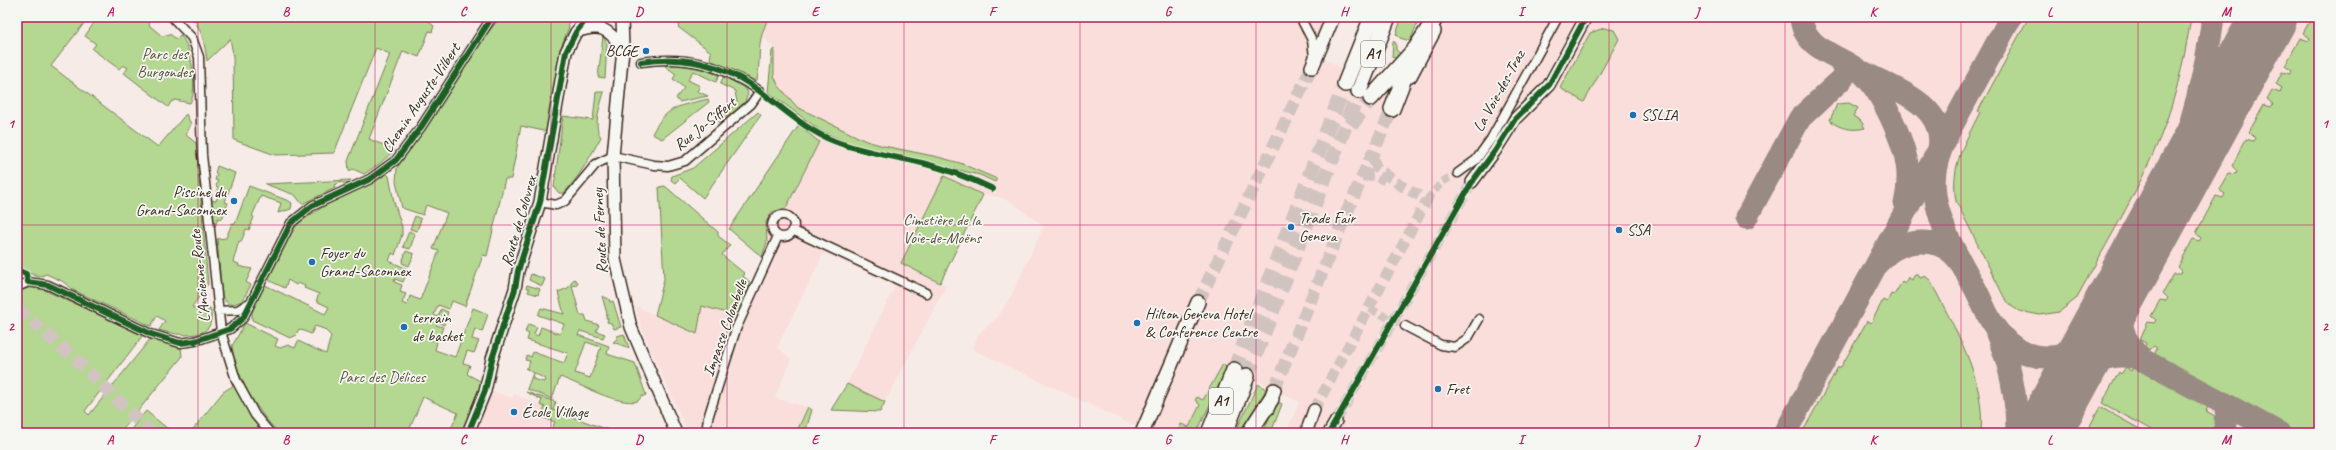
<svg xmlns="http://www.w3.org/2000/svg" width="2336" height="450" font-family="Caveat,sans-serif">
	<style>
		.built { fill: #f9dedc }
		.green { fill: #b4d791; stroke: #788058; fill-rule: evenodd }
		.lines { fill: none; stroke-linecap: round; stroke-linejoin: round }
		.taxiway { stroke: #998a83; stroke-width: 23 }
		.runway { stroke: #998a83; stroke-width: 57 }
		.street-tunnel { stroke: #d1c4c0; stroke-width: 8; stroke-dasharray: 8 4; stroke-linecap: butt }
		.secondary-tunnel { stroke: #d1c4c0; stroke-width: 11; stroke-dasharray: 11 5.5; stroke-linecap: butt }
		.primary-tunnel { stroke: #d1c4c0; stroke-width: 13; stroke-dasharray: 13 6; stroke-linecap: butt }
		.highway-tunnel { stroke: #d1c4c0; stroke-width: 15; stroke-dasharray: 15 8; stroke-linecap: butt }
		.street-casing { stroke: #3b2a1e; stroke-width: 11 }
		.secondary-casing { stroke: #3b2a1e; stroke-width: 14 }
		.primary-casing { stroke: #3b2a1e; stroke-width: 16 }
		.highway-casing { stroke: #3b2a1e; stroke-width: 18 }
		.street { stroke: #f6f6f2; stroke-width: 8 }
		.secondary { stroke: #f6f6f2; stroke-width: 11 }
		.primary { stroke: #f6f6f2; stroke-width: 13 }
		.highway { stroke: #f6f6f2; stroke-width: 15 }
		.cycleway-casing { stroke: #f6f6f2; stroke-width: 8 }
		.cycleway { stroke: #1b5e20; stroke-width: 6 }
		.grid { fill: none; stroke: #c2185b; stroke-width: 1; stroke-opacity: 0.55 }
		.poi-dot { fill: #1f6fb2; stroke: #f6f6f2; stroke-width: 1.5 }
		.labels { text-anchor: middle; dominant-baseline: central; stroke-width: 3.5; stroke-linejoin: round; paint-order: stroke }
		.shield { fill: #f6f6f2; stroke: #73675e; stroke-width: 1 }
		.shield-label { font-size: 15px; font-weight: bold; fill: #3b2a1e }
		.poi-label { font-size: 16px; fill: #3b2a1e; stroke: #f6f6f2; text-anchor: start }
		.park-label { font-size: 16px; fill: #59553b; stroke: #f6f6f2 }
		.street-label { font-size: 16px; fill: #3b2a1e; stroke: #f6f6f2 }
		.neatline { fill: none; stroke: #c2185b; stroke-width: 1.5 }
		.grid-label { font-size: 13px; text-anchor: middle; font-weight: bold; fill: #c2185b }
	</style>
	<rect width="100%" height="100%" fill="#f7ebe8"/>
	<filter id="ink" filterUnits="userSpaceOnUse"><feTurbulence type="fractalNoise" baseFrequency=".025" numOctaves="2"/><feDisplacementMap in="SourceGraphic" scale="8" xChannelSelector="R" yChannelSelector="G"/><feConvolveMatrix kernelMatrix="1 2 1 2 8 2 1 2 1" color-interpolation-filters="sRGB"/></filter>
	<g filter="url(#ink)">
		<path class="built" d="M665,17H682L678,27Z
			M769,17H1328L1314,53L1403,100L1446,17H2319V433H1286L1299,402L1223,364L1203,400H1195L1200,405L1189,427L1181,424L1177,433H1144L1137,427L972,349L980,332L998,317L1013,292L1044,226L1011,202L1000,197L983,195L944,176L901,263L946,286L885,402L847,384L895,286L824,253L777,347L791,359L775,398L808,407L796,433H688L644,334L635,306L697,334L702,306L737,316L766,248V222L772,212L787,208L819,142L790,118L797,107L778,85L773,75L774,49L761,34Z
			M492,391L512,398L514,394L545,407L555,422L550,433H477Z"/>
		<path class="green" d="M17,17H89L51,66L158,147L186,114L191,124L186,135L196,143L208,284L192,307L205,315L210,308C211,311 212,316 211,320C209,342 172,334 159,330L165,321L157,316L151,326L75,291L62,281L46,274L39,277L24,271L17,278Z
			M98,17H147L150,26L162,36L170,34L176,39L180,35C192,45 198,91 190,103L175,100L171,102L168,107L124,73L128,68L123,65L119,69L92,49L96,44L85,36Z
			M192,17H424L434,26L432,32L429,31L419,57L403,51L369,139L395,150L379,164L364,174L353,169L349,171L348,161L390,54L376,48L334,153L275,155L234,140L233,54L230,39L207,61C205,45 202,30 192,17Z
			M500,17H568L569,27L560,50L548,132L521,126L511,179H505L487,256L483,255L465,306L452,301L449,309L438,305L434,315L438,317L441,309L448,312L444,325L437,322L436,325L443,327L438,340L431,337L430,339L437,342L435,350L455,357L473,308L488,314L482,332L475,329L472,339L479,341L474,353L467,351L463,363L470,365L467,374L482,382L462,433H449L458,413L423,397L408,433L397,428L394,433H279C258,413 235,375 232,346L245,323L278,339L275,346L280,348L288,345L295,348L298,341L326,354L331,336L324,329L315,326L311,334L299,329L295,336L290,338L252,320V312L265,285L325,314L329,307L316,301L319,294L304,288L305,286L298,283L296,285L288,280L285,288L270,281L269,278L293,230L300,222L324,206L387,174L389,176L394,202L402,227V235L395,255L392,253L389,261L408,269L403,282L395,279L394,282L402,285L400,292L406,294L402,303L407,305L410,296L420,300L439,251L433,249L447,213L426,205L423,215L402,208L396,182L397,168L435,114L469,58Z
			M682,17H704L711,20L713,17H769C755,45 762,52 757,80L756,81L710,60L711,52L678,27Z
			M1402,17H1420L1410,41L1400,38L1396,34Z
			M2029,17H2191C2184,64 2173,111 2153,154C2131,204 2102,251 2076,299L2059,312L2040,315L2019,311L2011,306L2004,297L1956,201C1950,165 1965,143 1980,112L1978,111Z
			M2312,17H2319V433H2295L2154,356L2157,348L2154,346L2150,350L2145,347L2146,343L2140,340L2148,322L2154,323L2156,320L2151,316L2160,300L2166,301L2168,298L2163,293L2174,274H2181L2182,271L2178,267L2193,239L2199,241L2201,238L2196,233L2216,196L2223,198L2225,194L2219,190L2229,173L2236,174L2237,171L2232,166L2246,139L2253,141L2255,138L2249,132L2264,105L2271,107L2273,104L2267,99L2272,90L2280,93L2282,88L2276,84L2282,72L2290,74L2292,71L2285,66L2300,38L2309,41L2310,38L2303,33Z
			M1604,28L1614,30L1619,39L1584,102L1560,88L1590,33Z
			M603,36L607,44L605,78L598,77Z
			M1393,41L1396,43V50L1401,54L1397,59L1392,57Z
			M774,49V75L778,85L797,107L866,141L884,146L938,157L960,163L997,179L995,182L980,175L851,144L821,131L768,92L772,51Z
			M667,64H689L719,75L716,82L693,71L688,80L700,86L697,91L708,96L679,102L676,98L684,88L673,79L676,74L665,66Z
			M724,76L745,88L748,93L745,102L720,124L717,120L737,103L735,91L720,84Z
			M596,92H604C601,105 592,125 601,137C590,157 580,176 564,193H559L554,187L563,116L593,120Z
			M708,99L709,102L662,139L652,134C666,106 679,106 708,99Z
			M1849,103L1858,108L1853,116L1861,121L1865,128C1854,131 1838,129 1830,120L1837,104Z
			M758,112L761,115L703,198L680,178L675,183L671,180L672,176L693,168Z
			M799,125L819,142L786,208L772,212L766,222L767,242L762,257L729,229Z
			M217,166L235,173L225,202L228,203L222,219L218,218L215,227L211,200L216,201L219,194L216,192L218,187L216,186L218,181L215,180L217,174H215Z
			M944,176L983,195L940,283L901,263Z
			M351,180L344,184L342,182L334,185L335,188L302,204L295,195L265,184Z
			M249,186L289,201L292,203L291,209L278,213L281,203L261,196L252,216L254,217L249,230L246,229L241,242L239,241L233,262L239,264L238,266L252,269L246,282L251,285L242,301L231,305L226,302L222,296L217,239L226,238L232,223L235,224Z
			M665,186L718,232V236L730,245L722,255L745,274L743,276L751,283L737,316L702,306L697,334L655,315L664,279L659,187Z
			M415,216L421,219L417,231L410,229Z
			M409,231L415,234L410,249L403,247Z
			M406,251L414,254L409,266L402,263Z
			M531,274L545,279L542,286L529,280Z
			M1915,274H1918L1920,278L1925,276L1930,280C1954,328 1986,377 1981,433H1802L1838,367H1841L1867,321L1871,323L1883,300L1887,302L1891,294L1894,295L1902,282L1905,284L1908,277L1912,280Z
			M574,279L578,282L577,285L572,286L580,315H585L587,321L599,325L596,331L605,334L603,338L580,331L578,335L609,346L607,354L635,363L646,395L641,397L638,401C618,406 580,384 560,377L552,399L527,389L533,373V379L544,382L545,379L525,368H528L530,361L525,360L527,355L531,357L533,352L564,363L568,353L527,340L529,334L525,332L528,324L537,327L534,334L538,336L541,327L560,334L564,324L538,315L541,308L564,314L558,292L568,288ZM586,342L601,347L590,378L575,373Z
			M527,285L540,289L538,295L528,292L529,289L526,288Z
			M32,287L40,288L143,335L85,411L89,415L151,338L181,346L182,357L120,433H17V292Z
			M602,296L609,299L610,302L613,301L621,327L614,329L611,323L607,322L608,318H606L607,314Z
			M624,334L629,348L613,342L617,339V336Z
			M1223,364L1227,368L1197,432L1186,427L1183,433H1177L1181,424L1189,427L1200,405L1195,400L1197,397L1203,400Z
			M2126,367L2131,371L2133,368L2140,371L2141,368L2145,369L2189,392L2192,395L2191,398L2208,407L2206,411L2215,416L2214,419L2217,421L2211,431L2214,433H2157L2102,403L2119,372L2121,374Z
			M847,384L885,402L880,412L831,410Z
			M1258,384L1266,389L1245,433H1235Z
			M234,385L258,425L257,430L249,429L247,433H190L223,392Z
			M526,392L556,402L553,410L617,433H550L555,422L541,417L545,407L540,405L542,400Z
			M1276,401L1282,404L1271,433H1263Z
			M808,407L812,410L805,433H796Z
			M2100,407L2147,433H2086Z
			M146,411L173,433H128Z"/>
		<g class="lines">
			<path class="taxiway" d="M1801,17C1803,50 1840,55 1861,72C1880,88 1903,139 1907,164C1909,177 1908,191 1905,204
				M1865,73C1896,90 1947,105 1939,149
				M1948,134C1940,149 1934,166 1934,183C1935,222 1959,258 1977,292C1984,306 1989,322 2000,334C2027,367 2074,364 2098,329C2154,225 2198,138 2213,17
				M1746,218L1800,118L1843,78L1844,70L1840,60
				M1880,261C1901,237 1941,234 1960,262
				M2124,291C2117,319 2121,341 2143,360L2279,433
				M1997,334C2011,366 2017,398 2017,433
				M2063,394C2088,367 2104,347 2143,360
				M2224,403L2227,414L2225,433
				M1785,433L2011,17"/>
			<path class="runway" d="M2042,433L2269,17"/>
			<path class="street-tunnel" d="M1427,200L1442,182L1458,173
				M1370,309L1405,326"/>
			<path class="secondary-tunnel" d="M1362,176L1375,175L1385,180
				M1314,410L1427,200L1400,185L1377,168L1372,157
				M1336,421L1472,182"/>
			<path class="primary-tunnel" d="M1198,302L1312,67
				M17,309L80,363L151,433
				M1274,390L1344,219L1392,109"/>
			<path class="highway-tunnel" d="M1351,125L1371,98
				M1234,370L1345,84
				M1247,376L1359,91"/>
			<g class="street-casing">
				<path id="street" d="M172,17L192,38L199,57L202,155L221,332L236,380L255,415L270,433
					M1300,17L1312,40L1314,57
					M1458,173L1476,160L1491,139L1558,17
					M540,202L556,205L565,201L596,164L613,156L654,165L668,166L685,161L751,104L760,91C720,65 688,55 641,62
					M772 226a11 11 0 1 1 22 0a11 11 0 1 1-22 0Z
					M792,230L926,293
					M17,287L28,282L48,285L151,334L180,343L195,341L230,329L243,318L291,223L312,206L370,179L396,160L421,127L492,17
					M218,311L238,310L251,302
					M1405,326L1441,345L1455,347L1468,338L1479,319
					M706,433L708,418L736,329L778,236"/>
			</g>
			<g class="secondary-casing">
				<path id="secondary" d="M622,17L623,49L613,156L615,259L631,327L676,433
					M576,32C601,23 609,29 623,49
					M1472,182L1495,151L1515,119L1549,85L1586,17
					M468,433L485,391L492,359L515,289L518,271L540,202L566,52L576,32L588,17
					M1306,433L1314,410
					M1329,433L1336,421"/>
			</g>
			<g class="primary-casing">
				<path id="primary" d="M1312,67L1333,17
					M1410,76L1434,31
					M1267,409L1274,390
					M1142,433L1198,302"/>
			</g>
			<g class="highway-casing">
				<path id="highway" d="M1345,84L1372,17
					M1359,91L1388,17
					M1371,98L1416,48L1436,17
					M1392,109L1411,60
					M1209,433L1234,370
					M1225,433L1247,376
					M1249,433L1271,399"/>
			</g>
			<use href="#street" class="street"/>
			<use href="#secondary" class="secondary"/>
			<use href="#primary" class="primary"/>
			<use href="#highway" class="highway"/>
			<g class="cycleway-casing">
				<path id="cycleway" d="M641,62C685,55 726,65 761,92C785,110 806,130 834,141C862,152 893,156 922,163C947,169 970,178 993,189
					M17,270L26,274L28,282L48,285L151,334L180,343L195,341L230,329L243,318L291,223L312,206L370,179L396,160L421,127L492,17
					M468,433L485,391L492,359L515,289L518,271L540,202L566,52L576,32L588,17
					M1329,433L1472,182L1495,151L1515,119L1549,85L1586,17"/>
			</g>
			<use href="#cycleway" class="cycleway"/>
		</g>
	</g>
	<path class="grid" d="M198,17V433M375,17V433M551,17V433M727,17V433M904,17V433M1080,17V433M1256,17V433M1432,17V433M1609,17V433M1785,17V433M1961,17V433M2138,17V433M17,225H2319"/>
	<g class="poi-dot">
		<circle cx="646" cy="51" r="4"/>
		<circle cx="1633" cy="115" r="4"/>
		<circle cx="234" cy="201" r="4"/>
		<circle cx="1291" cy="227" r="4"/>
		<circle cx="1619" cy="230" r="4"/>
		<circle cx="312" cy="262" r="4"/>
		<circle cx="1137" cy="323" r="4"/>
		<circle cx="404" cy="327" r="4"/>
		<circle cx="1438" cy="389" r="4"/>
		<circle cx="514" cy="412" r="4"/>
	</g>
	<g class="labels">
		<g class="shield">
			<rect x="1361" y="41" width="24" height="26" rx="3"/>
			<rect x="1209" y="388" width="24" height="26" rx="3"/>
		</g>
		<g class="shield-label">
			<text x="1373" y="54">A1</text>
			<text x="1221" y="401">A1</text>
		</g>
		<g class="poi-label">
			<text x="638" y="51" text-anchor="end">BCGE</text>
			<text x="1641" y="115">SSLIA</text>
			<text x="226" y="192" text-anchor="end">Piscine du<tspan x="226" dy="18">Grand-Saconnex</tspan></text>
			<text x="1299" y="218">Trade Fair<tspan x="1299" dy="18">Geneva</tspan></text>
			<text x="1627" y="230">SSA</text>
			<text x="320" y="253">Foyer du<tspan x="320" dy="18">Grand-Saconnex</tspan></text>
			<text x="1145" y="314">Hilton Geneva Hotel<tspan x="1145" dy="18">&amp; Conference Centre</tspan></text>
			<text x="412" y="318">terrain<tspan x="412" dy="18">de basket</tspan></text>
			<text x="1446" y="389">Fret</text>
			<text x="522" y="412">École Village</text>
		</g>
		<g class="park-label">
			<text x="165" y="54">Parc des<tspan x="165" dy="18">Burgondes</tspan></text>
			<text x="942" y="220">Cimetière de la<tspan x="942" dy="18">Voie-de-Moëns</tspan></text>
			<text x="382" y="377">Parc des Délices</text>
		</g>
		<g class="street-label">
			<text transform="translate(1499 91) rotate(-61)">La Voie-des-Traz</text>
			<text transform="translate(421 98) rotate(-56)">Chemin Auguste-Vilbert</text>
			<text transform="translate(705 124) rotate(-39)">Rue Jo-Siffert</text>
			<text transform="translate(519 221) rotate(-74)">Route de Colovrex</text>
			<text transform="translate(600 231) rotate(-93)">Route de Ferney</text>
			<text transform="translate(200 276) rotate(-96)">L'Ancienne-Route</text>
			<text transform="translate(725 328) rotate(-70)">Impasse Colombelle</text>
		</g>
	</g>
	<rect width="2336" height="450" fill="none" stroke="#f6f6f2" stroke-width="44"/>
	<rect x="22" y="22" width="2292" height="406" class="neatline"/>
	<g class="grid-label">
		<text x="110" y="16">A</text>
		<text x="286" y="16">B</text>
		<text x="463" y="16">C</text>
		<text x="639" y="16">D</text>
		<text x="815" y="16">E</text>
		<text x="992" y="16">F</text>
		<text x="1168" y="16">G</text>
		<text x="1344" y="16">H</text>
		<text x="1521" y="16">I</text>
		<text x="1697" y="16">J</text>
		<text x="1873" y="16">K</text>
		<text x="2050" y="16">L</text>
		<text x="2226" y="16">M</text>
		<text x="11" y="128">1</text>
		<text x="2325" y="128">1</text>
		<text x="11" y="331">2</text>
		<text x="2325" y="331">2</text>
		<text x="110" y="444">A</text>
		<text x="286" y="444">B</text>
		<text x="463" y="444">C</text>
		<text x="639" y="444">D</text>
		<text x="815" y="444">E</text>
		<text x="992" y="444">F</text>
		<text x="1168" y="444">G</text>
		<text x="1344" y="444">H</text>
		<text x="1521" y="444">I</text>
		<text x="1697" y="444">J</text>
		<text x="1873" y="444">K</text>
		<text x="2050" y="444">L</text>
		<text x="2226" y="444">M</text>
	</g>
</svg>
